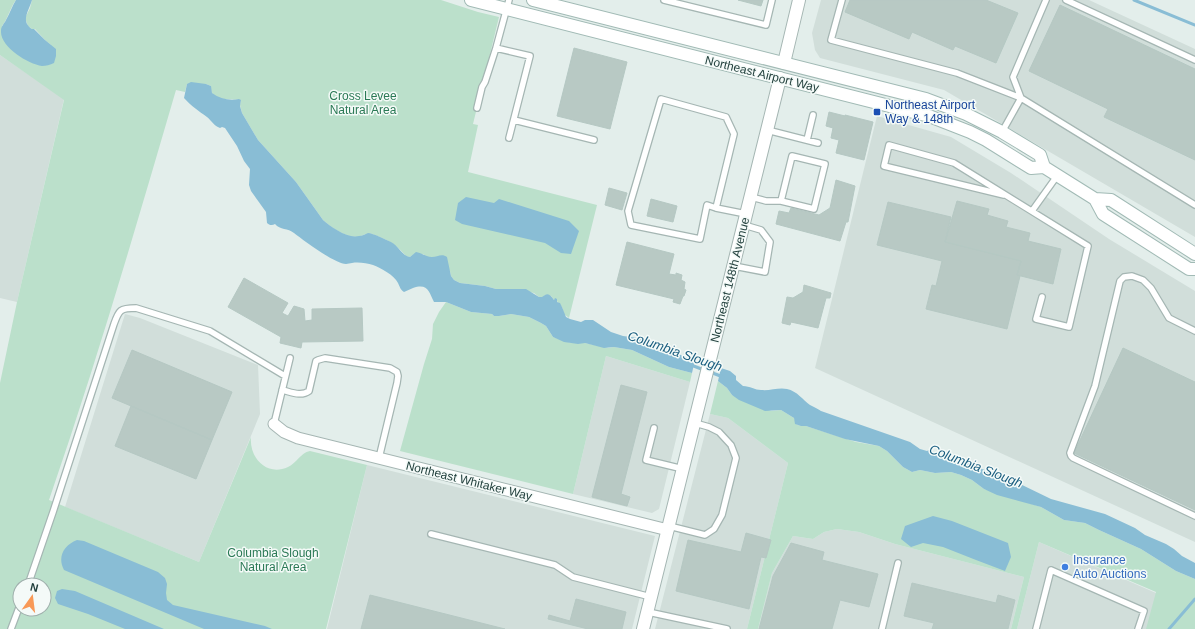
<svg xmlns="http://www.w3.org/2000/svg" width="1195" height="629" font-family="Arial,sans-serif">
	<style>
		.built { fill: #d1deda }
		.green { fill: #bbe0cb; fill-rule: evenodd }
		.water { fill: #89bdd5 }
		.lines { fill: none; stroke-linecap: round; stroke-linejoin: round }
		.stream { stroke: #89bdd5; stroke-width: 3 }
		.building { fill: #b8c9c4; stroke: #b5c8c3 }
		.service-casing { stroke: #a5b6b3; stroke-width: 8 }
		.minor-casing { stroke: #a5b6b3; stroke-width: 13 }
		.tertiary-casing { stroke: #a5b6b3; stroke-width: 14 }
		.secondary-casing { stroke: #a1bab5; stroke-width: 14 }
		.service { stroke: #fff; stroke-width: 5.5 }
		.minor { stroke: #fff; stroke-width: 11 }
		.tertiary { stroke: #fff; stroke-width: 12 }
		.secondary { stroke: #fff; stroke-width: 12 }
		.transit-dot { fill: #1a4fb4; stroke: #f4faf8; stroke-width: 1.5 }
		.shop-dot { fill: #3f7fe0; stroke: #f4faf8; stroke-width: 1.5 }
		.labels { text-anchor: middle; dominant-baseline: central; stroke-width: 3; stroke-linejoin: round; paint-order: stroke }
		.street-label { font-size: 12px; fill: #22403d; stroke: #f4faf8 }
		.park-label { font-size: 12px; fill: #2a7955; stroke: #f4faf8 }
		.transit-label { font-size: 12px; fill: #164399; stroke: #f4faf8; text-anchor: start }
		.shop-label { font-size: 12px; fill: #366cbe; stroke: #f4faf8; text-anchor: start }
		.water-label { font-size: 13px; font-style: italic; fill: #185d7f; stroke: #f4faf8 }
	</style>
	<rect width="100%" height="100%" fill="#e3eeeb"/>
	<path class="built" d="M821,0H1089L1195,49V237L944,90L820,58L815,50L812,33Z
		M0,55L64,99L17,302L0,298Z
		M877,116L951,137L1011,173L1109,239L1195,291V542L815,368Z
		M125,314L140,318L258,365L260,414L199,562L65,507Z
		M606,356L690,382L659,509L652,513L573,494Z
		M710,414L728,418L788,463L747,629H655Z
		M367,465L655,536L632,629H327Z
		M837,529L859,532L895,544L1024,577L1011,629H758L772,573L793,536L813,539L824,532Z
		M1039,542L1156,593L1195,629H1017Z"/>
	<path class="green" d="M0,0H16C10,8 8,18 2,26L51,45L45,40L35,29H32L28,26L25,18L30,8L32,0H441L478,12L499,17L473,124L478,125L468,172L597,205L569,318L564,314L562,307L555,299L554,300L551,296L545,295L543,298L539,297L534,293L520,290L496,289L485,286L460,283L454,280L451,276L450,271L436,257H427L423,254H414L410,257L406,256C403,253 401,250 397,247C390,241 381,237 372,234C366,232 362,237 357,237C345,237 332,228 323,220L296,182L258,140L242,113L240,105L241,100C233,99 217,101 212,93C211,91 211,88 211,86L206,84H187L185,92L176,90C136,227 96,364 49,500L199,562L251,437C249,458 267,477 288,467C297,463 300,453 310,451L367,465L326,629H0V383L17,302L64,100L0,55ZM20,585H44V609H20Z
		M446,302L471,312L492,314L494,316H499L511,314L529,317L541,323L546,326L553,337L571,343H585L608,348L614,347L632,350L669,367L692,373L690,382L606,356L573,494L400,451L424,364L432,339L433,324L439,312Z
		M718,381L727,388L732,395L771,411L781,410L794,418L797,425L806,426L856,442L879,446L887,451L903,467L912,472L920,470L935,473L951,472L961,475L972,480L984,489L1041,507L1064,520L1085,523L1099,530L1141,549L1176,571L1195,579V629H1146L1156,592L1039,542L1017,629H1011L1024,577L895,544L859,532L837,529L824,532L813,539L793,536L772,573L758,629H747L788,463L728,418L710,414Z"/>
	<path class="water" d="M16,0H32C29,11 20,21 32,29H34L45,40L56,49V56L54,63C50,65 46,66 42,66C28,64 0,47 1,31C1,26 4,24 6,20C10,13 12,6 16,0Z
		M191,82L206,84L211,86L212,93C220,99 230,101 239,99L241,100L240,106L242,113L258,140L296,182L323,220C331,227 348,239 359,236C362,236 365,234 368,233C373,233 386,240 391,242C399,246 402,256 410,257L416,252C422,253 426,257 432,257C437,257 442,253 447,257L451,276L454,280L460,283L485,286L496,289H526L539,297H542L545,295C549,293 551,296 554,300L555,298L557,299V302L560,303L562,307L566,317L570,319L581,322L585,320H593L611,332L623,336L646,339L652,343L669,351L695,360L692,373L669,367L632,350L614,347L604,348L585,343L578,344L564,342L553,337L546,326L541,323L529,317L511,314L499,316H494L492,314L471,312L446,302H434C429,292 428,283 413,288C410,289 407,291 404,292C400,289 400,287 398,283C394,275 381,268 373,265C367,263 358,262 352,263C350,263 348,264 346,264C335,264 303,240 294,233C288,228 280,230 275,224C272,226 269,225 267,223L266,212L251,191L249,185L250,169L244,161L237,146L225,128L222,127L220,128C214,126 212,121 207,117C199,111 191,106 184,98L187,84Z
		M466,197L494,203L499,199L569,221L579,231L571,254L561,253L545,243L462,224L455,220L458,203Z
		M721,368L730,371L736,376V380L743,386C750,386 755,390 761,390C770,391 779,387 787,389C797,391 803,400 810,405C814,407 818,409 821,411L910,442L920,449L927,451L931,449L932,453L936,454L976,465L982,469L1018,483L1051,499L1105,514L1135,528L1145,535L1166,544L1174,549L1182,556L1195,563V579L1176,571L1141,549L1099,530L1085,523L1064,520L1041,507L997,495L984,489L972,480L961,475L951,472L935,473L920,470L912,472L903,467L887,451L879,446L845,439L806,426H801L795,424L794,418L781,410L765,411L739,400L732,395L727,388L718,381Z
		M933,516L952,521L1008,543L1011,557L1005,571L976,560L943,547L923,543L911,547L901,539L905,526Z
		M77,540L84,541L158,572L165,578L167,584L166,593L167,600L173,605L265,626L272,629H204L64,570C57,557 64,545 77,540Z
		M62,589L75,591L164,629H125L88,614L58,604L55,598L57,591Z"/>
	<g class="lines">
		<path class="stream" d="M1134,0L1195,25
			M691,365L704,370
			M710,372L723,377
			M1169,629L1195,599"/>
	</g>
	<path class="building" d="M738,0H763L761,6Z
		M850,0H986L1018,13L996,63L955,46L953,50L912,32L909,39L845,12Z
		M1060,5L1195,69V160L1104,117L1108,109L1029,71Z
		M574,48L627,62L610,129L557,116Z
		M829,112L845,116V115L873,122L864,160L836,153L839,140L831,138L833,128L826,126Z
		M836,180L855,186L848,222H846L840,241L776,224L779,211L789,213L791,208L819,215L830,208Z
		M609,188L627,193L622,210L605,205Z
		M651,199L677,206L673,222L647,216Z
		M957,201L989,209L987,215L1008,221L1006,227L1030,233L1028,241L1061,249L1053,284L1017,275L1021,261L945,242Z
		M888,202L951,217L945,242L1021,261L1017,275L1020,276L1007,329L926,309L932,285L936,286L942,261L877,245Z
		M627,242L674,254L669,274L676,275V273L682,275L681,280L685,282L684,289L686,290L684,296H683L680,304L673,302L674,299L616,285Z
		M244,278L288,303L282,313L288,316L294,306L304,309L305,321L312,320V309L362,308L363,341L302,342L301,348L280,343L281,337L228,307Z
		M804,285L831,293L830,298H826L818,328L791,322L790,325L782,323L787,297L793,298L803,292Z
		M1123,348L1195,382V510L1074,453Z
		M132,350L232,392L212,440L112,398Z
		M621,385L647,392L621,494L630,497L627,506L592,497Z
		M131,406L212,440L196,479L115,446Z
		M746,533L771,540L766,558L761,557L749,609L676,591L688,540L741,552Z
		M791,543L824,552L822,560L878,574L869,607L840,600L832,629H759L773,576Z
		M912,583L996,603L998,595L1015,600L1008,629H932L934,623L904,616Z
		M370,595L505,629H361Z
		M576,599L626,612L622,629H588L548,619L549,615L570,621Z"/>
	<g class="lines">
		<g class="service-casing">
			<path id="service" d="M509,0L496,48L530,56L509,138
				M664,0L766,25L772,0
				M842,0L831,40L957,73L1021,98
				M1066,0L1195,60
				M1021,98L1013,77L1046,0
				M477,108L482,87L485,82L496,48
				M514,120L594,140
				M767,130L818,143
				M1002,132L1021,98L1195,205
				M807,140L813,115
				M1004,195L884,166L889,145L954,163L1088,246L1069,327L1036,319L1042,297
				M751,197L766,201H781L814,209L825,164L792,156L781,201
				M716,208L707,205L700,239L631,225L628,211L661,99L726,117L734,134L716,208L746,214
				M1032,211L1057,176
				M734,266L765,272L770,242L761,230L744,225
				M1195,331L1169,318L1151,288L1143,280L1132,276L1124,277L1120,281L1095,386L1070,453L1071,456L1073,458L1195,516
				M282,390C291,392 301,397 309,391L316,361L318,360L325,358L390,368L397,372L398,376L397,383L379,458
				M274,424L290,358
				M654,428L646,460L683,469
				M669,526L705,535L714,529L722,515L736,458L731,445L719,432L709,427L695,423
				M431,534L555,565L573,577L651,597
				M28,585L53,512L114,324C119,310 120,308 136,308L210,331L285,376
				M648,612L727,629
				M11,629L20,605
				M882,629L898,563
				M1036,629L1051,570L1144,611L1138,629"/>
		</g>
		<g class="minor-casing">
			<path id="minor" d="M274,424L284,432L298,438L668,530"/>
		</g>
		<g class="tertiary-casing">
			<path id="tertiary" d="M784,63L799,0
				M643,629L780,78"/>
		</g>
		<g class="secondary-casing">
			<path id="secondary" d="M471,0L929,116L970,132L986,140L1031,168L1044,167L1095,199L1111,200L1195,254
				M533,0L926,99L966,114L1002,132L1040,155L1044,167
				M1095,199L1103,214L1189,269H1195"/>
		</g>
		<use href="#service" class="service"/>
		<use href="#minor" class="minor"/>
		<use href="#tertiary" class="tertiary"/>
		<use href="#secondary" class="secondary"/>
	</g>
	<rect class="transit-dot" x="873" y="108" width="8" height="8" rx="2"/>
	<circle class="shop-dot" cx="1065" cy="567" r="4"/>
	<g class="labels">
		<g class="street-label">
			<text transform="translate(762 74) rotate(14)">Northeast Airport Way</text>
			<text transform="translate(730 280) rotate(-76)">Northeast 148th Avenue</text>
			<text transform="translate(469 481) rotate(14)">Northeast Whitaker Way</text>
		</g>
		<g class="park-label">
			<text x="363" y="96">Cross Levee<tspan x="363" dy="14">Natural Area</tspan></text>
			<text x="273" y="553">Columbia Slough<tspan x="273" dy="14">Natural Area</tspan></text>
		</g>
		<g class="transit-label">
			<text x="885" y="105">Northeast Airport<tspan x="885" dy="14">Way &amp; 148th</tspan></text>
		</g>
		<g class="shop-label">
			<text x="1073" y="560">Insurance<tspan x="1073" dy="14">Auto Auctions</tspan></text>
		</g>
		<g class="water-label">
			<text transform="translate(675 351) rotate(19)">Columbia Slough</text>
			<text transform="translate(976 466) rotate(21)">Columbia Slough</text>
		</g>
	</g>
	<g transform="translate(32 597) rotate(14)"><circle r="19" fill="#f4faf8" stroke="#a0b0ad"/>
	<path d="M0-3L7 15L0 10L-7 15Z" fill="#f89957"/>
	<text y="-6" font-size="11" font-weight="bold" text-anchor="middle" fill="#22403d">N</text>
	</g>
</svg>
